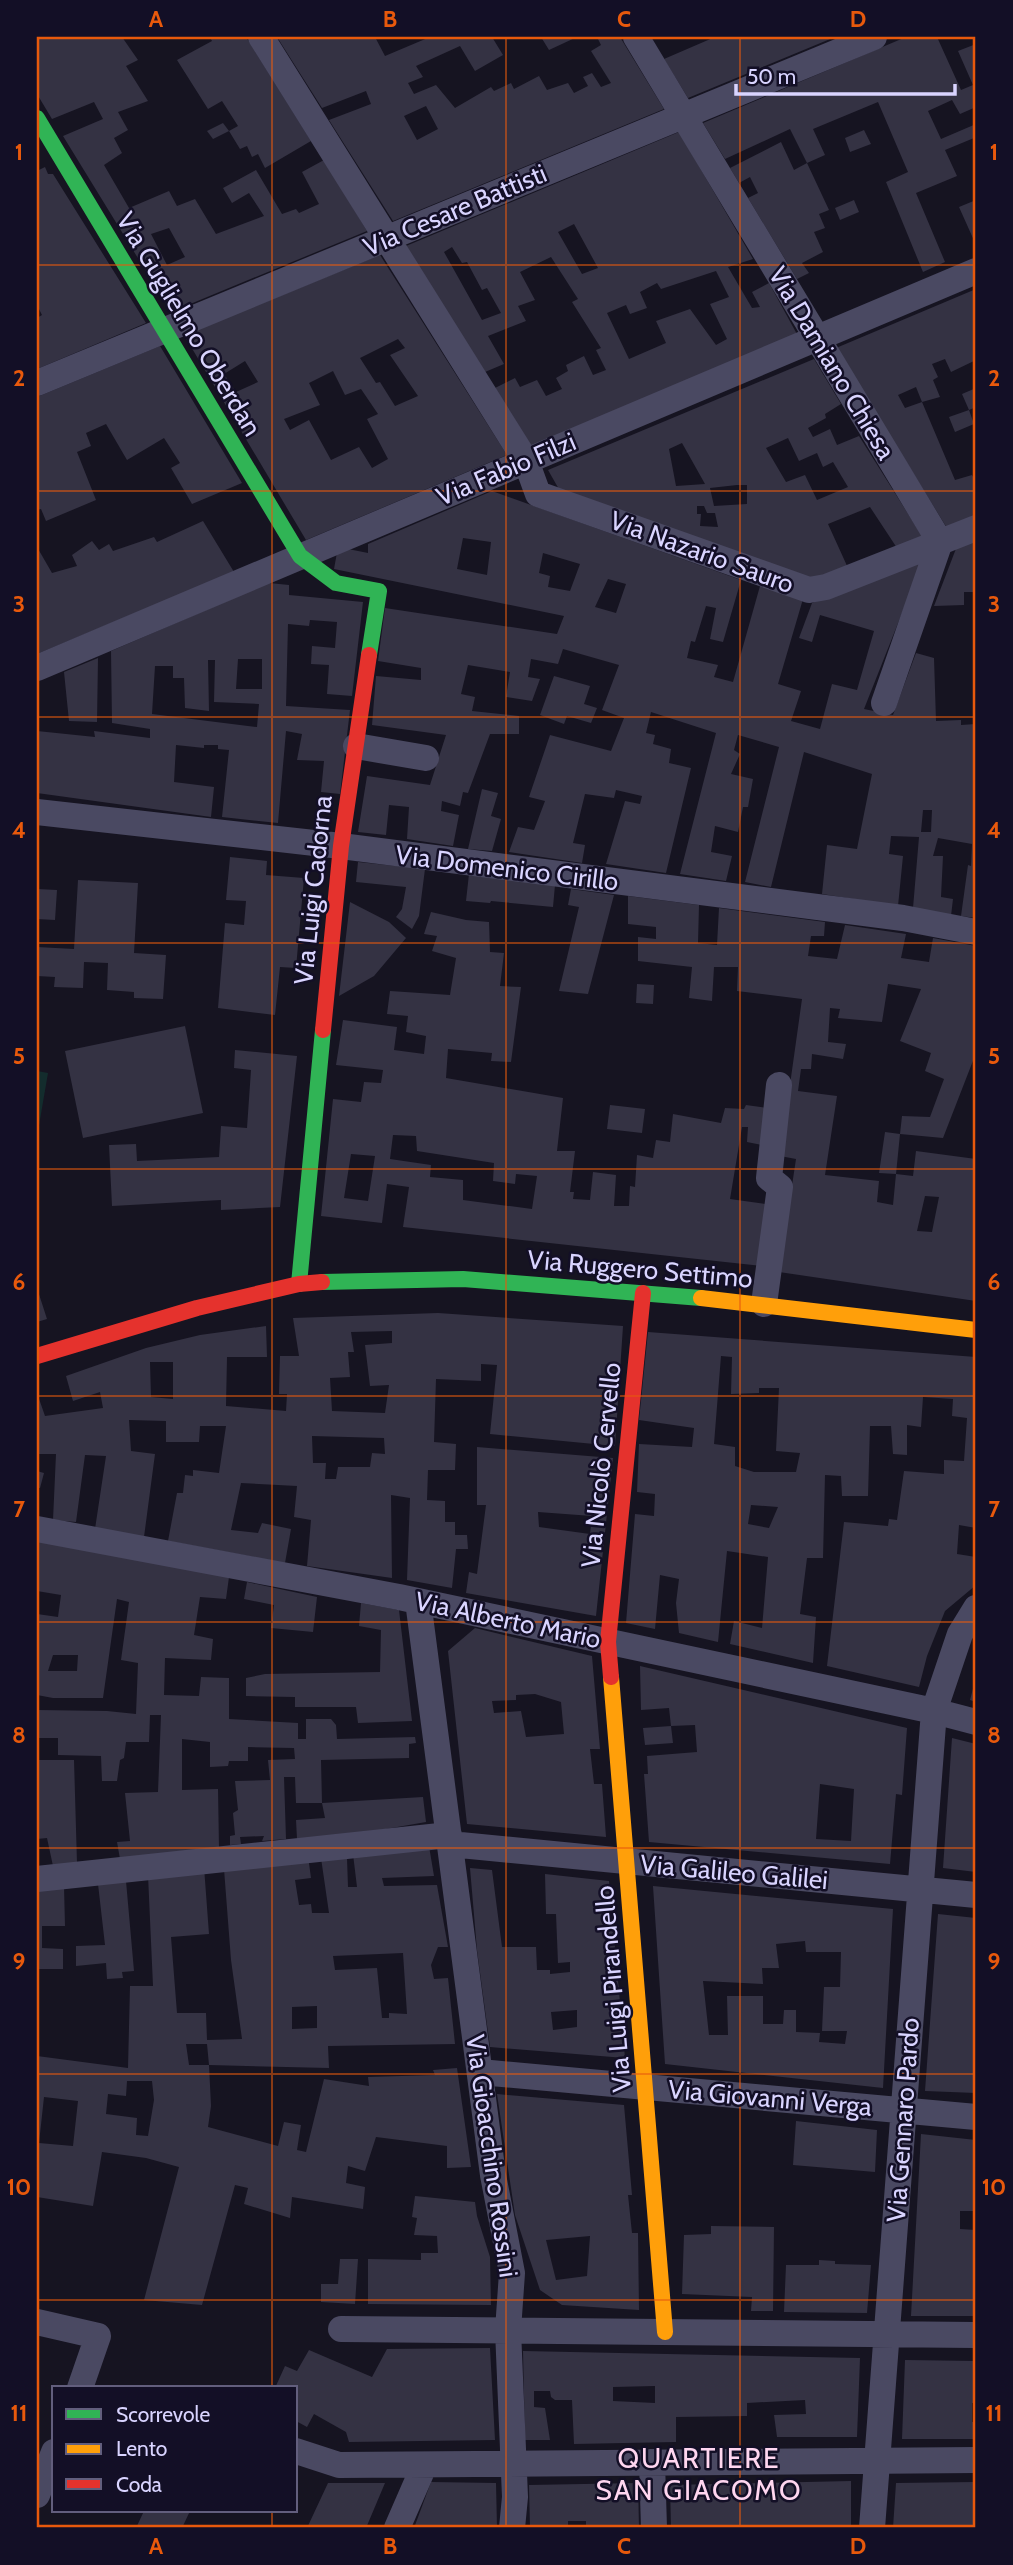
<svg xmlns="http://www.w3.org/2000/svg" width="1013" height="2565" font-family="Cabin,sans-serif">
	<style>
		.green { fill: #132c2d }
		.building { fill: #343243; fill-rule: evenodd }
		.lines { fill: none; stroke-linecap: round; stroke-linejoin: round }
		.street { stroke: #4a4962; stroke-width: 26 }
		.fast { stroke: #30b455; stroke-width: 16 }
		.slow { stroke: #ff9f0a; stroke-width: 16 }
		.jam { stroke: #e5322d; stroke-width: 16 }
		.grid { fill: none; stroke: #e8590c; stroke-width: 2; stroke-opacity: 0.55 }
		.labels { text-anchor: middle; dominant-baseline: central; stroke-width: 5; stroke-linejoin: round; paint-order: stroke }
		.street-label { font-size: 26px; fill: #d9d4ff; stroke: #130f26 }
		.neighbourhood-label { font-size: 28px; letter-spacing: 2px; fill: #ffd6f0; stroke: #130f26 }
		.neatline { fill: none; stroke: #e8590c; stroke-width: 2.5 }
		.grid-label { font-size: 23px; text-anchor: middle; font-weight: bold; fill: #e8590c }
	</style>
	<rect width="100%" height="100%" fill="#161421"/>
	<path class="green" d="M37,1071L48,1073L37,1137Z"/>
	<path class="building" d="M37,37H122L138,60L126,66L148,101L118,112L128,130L114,138L122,153L104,165L129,208L169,191L177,206L195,199L216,234L264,216L249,193L232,203L223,188L256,170L282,214L296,209L299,213L319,204L302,172L324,160L367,231L171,312L63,136L103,119L94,102L52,119L37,94ZM169,228L185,257L167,265L151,234Z
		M210,37H246L311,141L265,168L258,154L252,157L247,146L240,149L229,131L238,126L222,101L208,109L177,60L212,41Z
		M277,37H375L385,56L430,37H492L503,55L475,71L460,46L416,66L423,77L408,83L414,94L436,85L455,108L491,87L494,91L511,83L514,89L539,76L547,90L568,83L574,93L588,86L583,77L592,73L601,87L611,83L591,51L601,45L597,37H620L664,109L393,221L329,120L371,104L366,91L322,108ZM426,106L438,129L417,140L404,116Z
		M541,37H577L549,50Z
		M715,37H835L688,98L664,59Z
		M906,37H937L961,90L973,85L958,51L976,44V107L960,114L952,100L928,111L941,139L976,124V143L974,138L945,150L957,176L916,193L945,262L923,272L886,182L908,172L878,102L813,129L825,155L807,163L790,129L725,159L703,123Z
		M223,123L229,131L213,139L207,131Z
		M864,130L871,144L850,152L845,138Z
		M679,132L753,259L728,267L752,308L760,307L752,292L769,283L798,336L531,446L495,388L515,378L520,387L537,380L546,396L562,389L556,378L568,371L566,365L584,356L593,375L606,370L596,350L601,348L572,302L578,299L551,257L520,272L535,300L518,306L526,321L488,336L504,364L485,372L406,246ZM574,224L598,268L582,274L558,232ZM452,247L462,263L467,262L482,290L487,288L501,313L482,320L444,252ZM716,271L729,297L710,304L727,339L716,345L690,309L656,321L666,343L629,359L607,313L626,305L630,314L647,308L640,292L657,283L661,289Z
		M781,142L794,170L807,163L829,210L819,214L825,228L814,232L823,252L802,263L809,273L797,279L748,198L758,193L750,177L739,183L730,168Z
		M45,167L48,174H53L146,323L37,369V318L42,315L37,305V171Z
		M854,200L859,212L840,220L835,208Z
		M976,200V245L959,207Z
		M380,255L507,455L306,540L184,335ZM398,339L405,348L390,355L418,396L395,406L380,382L376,383L360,358ZM245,361L258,382L236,392L224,374ZM333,371L345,395L361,389L378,414L367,419L388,459L372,468L359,447L331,460L309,420L290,430L284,419L320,405L309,383Z
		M976,289V360L951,372L945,359L932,364L938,377L933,380L940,397L922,402L916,387L898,395L905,408L922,402L955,480L972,475L976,482V516L947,528L836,348Z
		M160,346L242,483L192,504L171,468L180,463L164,438L127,460L106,424L86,433L91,446L77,452L96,500L46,521L41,509L37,510V397Z
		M814,359L841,404L825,414L826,418L808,428L813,437L830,429L837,445L859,436L922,536L897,548L870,507L828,524L848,568L810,581L560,491L548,470ZM788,438L799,461L817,453L823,467L833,462L848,487L817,500L805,475L786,482L766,448ZM682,443L705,484L676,486L669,449ZM737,485H747V504L714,506L710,488ZM697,506H704L707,513H715L718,527L700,526L701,514H697Z
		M976,388V407L969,410L962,394Z
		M969,410L974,424L955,432L949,417Z
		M492,491L741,580L723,642L710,639L716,608L706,606L695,642L691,641L687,658L718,665L714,677L733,682L760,586L803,599L778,684L801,691L791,721L820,729L832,684L857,690L874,631L820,615L812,642L799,638L812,603L923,560L864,709L893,715L916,653L934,658L936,721L961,720V725L976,724V918L961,916L968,865L971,866L972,844L938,838L933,856H943L941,897L953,899L951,916L913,908L919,837L891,836L889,854L903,856L898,906L822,894L827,845L857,849L872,774L804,752L771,887L745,882L779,747L738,735L734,750L740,754L731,774L753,779L748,807H743L738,832L715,826L711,852L732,856L726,881L680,874L716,733L651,712L646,733L655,735L653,744L671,749L669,763L691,768L666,873L606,864L625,801L640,804L642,796L616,790L614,798L585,794L573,843L585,845L582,863L509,852L518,827L534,830L545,801L529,797L550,735L611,751L624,718L602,710L619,665L563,649L558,664L531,659L528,677L540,679L532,701L506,697L510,672L468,665L461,694L475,697L472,711L519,716V734H490L468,793L463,792L460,806L442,801L441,811L459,815L453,846L407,839L409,807L389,805L386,835L358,832L367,776L430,785L446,735L372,725L376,676L421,680V668L378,661L385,608L557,634L564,616L334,569L338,547L368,553V544ZM463,538L491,542L487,575L457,569ZM543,553L580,564L570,591L548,587L550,576L539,573ZM608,579L626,584L616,613L595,607ZM923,810H932L931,832H921Z
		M203,521L234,572L37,654V547L52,573L77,566L72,555L92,541L99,550L109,544L113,551L154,537L157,542Z
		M976,539V592H964V605L934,606L957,546Z
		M269,583L289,585V595L363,602L352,696L327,694L329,665L311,664L312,646L335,648L337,622L310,620L309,626L288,624L286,706L350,710L340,794L321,792L324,761L297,760L302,734L286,731L278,823L222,817L229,750L218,749V745H204V748L176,745L174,782L214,787L211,817L37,793V731L95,737L94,731L150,738V729L112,723L111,651ZM238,659H262V689H236ZM208,660H215L214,702L259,704L257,727L152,714L155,666H173V678H184L185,708L209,711Z
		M98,658L97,722L69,721L64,672Z
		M554,676L590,686L584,704L597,708L591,723L567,716L564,724L540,715Z
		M482,789L498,793L491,816L501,819L492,851L468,849Z
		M230,857L267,861L266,875L304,878L296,968L280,967L275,1015L218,1008L225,923L244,925L246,901L226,900Z
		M358,862L425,869L419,916L412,929L396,917L402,909L406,887L356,882Z
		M469,874L555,885L553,907L491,901L490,903L466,901Z
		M78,880L138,883L134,953L166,955L163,999L134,998V992L107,990L108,963L84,962L83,988L54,987L55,977L37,976V947L74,949Z
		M37,889L57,890L55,920L37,919Z
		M571,889L614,895L588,994L559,991L579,907L568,905Z
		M628,896L699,905L698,943L717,945L719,908L825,922L824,936H811L808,956L837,959L845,925L906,934L901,958L929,962L933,938L976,946V1053L943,1138L900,1134L902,1116L930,1117L944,1079L925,1071L931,1053L900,1041L921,989L888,984L882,1022L838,1018L840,1009L830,1008L828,1042L846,1044L843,1059L812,1054L811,1069H801L798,1091L837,1096L825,1175L879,1181L877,1202L893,1205L896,1174L913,1176L916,1151L976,1159V1301L779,1272L796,1159L780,1156L802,999L737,991L738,967H714L712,1001L689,998L692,967L638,961V937L656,939V927L628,924ZM925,1196L939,1197L932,1232L917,1231Z
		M350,902L389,922L406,938L374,976L339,996Z
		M431,912L466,920L489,922L490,952L504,953L500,986L521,987L511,1062L491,1061L492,1053L448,1049L446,1078L563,1098L557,1151H575L570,1192H574L573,1199L590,1200L593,1172L616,1175L614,1206H629L630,1186L635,1187L637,1155L653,1158L656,1140L670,1142L673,1114L721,1123L725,1108L744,1109L746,1105L767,1108L762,1145L747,1142L748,1127H742L730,1199L772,1205L762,1266L403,1227L409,1187L387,1184L382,1223L321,1216L333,1099L361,1102L364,1082L381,1083L383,1070L336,1065L343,1020L397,1027L394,1050L424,1054L426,1036L406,1032L408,1016L387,1014L390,991L450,995L456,958L432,951L437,936L424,934ZM393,1135L416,1136L417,1151L494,1163L493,1181L515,1184L516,1174L537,1176L532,1209L463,1200V1180L430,1177L431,1165L390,1159ZM351,1154L375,1156L368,1201L344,1198Z
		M637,984L654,985L653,1004L636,1003Z
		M185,1026L203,1113L83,1138L65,1051Z
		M235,1050L297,1056L280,1207L221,1210V1200L112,1206L109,1145L136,1144L137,1161L219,1157L221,1126L247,1128L251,1070L234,1068Z
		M610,1105L645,1109L642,1133L607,1129Z
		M885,1132L900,1134L896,1174L879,1173Z
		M37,1288L47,1319L37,1322Z
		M438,1313L623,1326L615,1446L490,1434L497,1365L481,1364V1381L436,1379L434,1442L456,1444L455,1470H428L427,1500L445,1501V1522H455V1535H467L468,1549H456L452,1588L407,1580L410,1498L391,1495L392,1578L307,1566L311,1520L294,1517L297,1486L241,1483L231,1530L258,1533L262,1523L291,1529L285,1563L168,1541L177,1493H183L185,1475L193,1476V1470L219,1473L226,1426H200L199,1442H166V1421L129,1420L131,1451L155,1454L144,1537L95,1529L106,1456L85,1455L76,1522L53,1520L56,1454H37V1393L45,1416L103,1408L100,1392L73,1401L66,1376L146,1348L200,1335L266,1326L267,1357H227L226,1406L286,1411L287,1394H279L280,1356H299L293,1318ZM392,1331V1343L365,1345L370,1386L389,1385L385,1413L332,1411L330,1378L350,1377L348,1352H354L351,1332ZM150,1362H173V1399L151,1397ZM312,1436L384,1438L385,1454L372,1453L370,1467H338L336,1479H325L326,1463H313Z
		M648,1332L976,1357V1528L959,1525L957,1554L976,1557V1585L945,1611L927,1656L919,1687L827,1666L844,1522L888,1526L889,1519L897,1520L904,1471L944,1474V1460L964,1461L967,1418L952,1416L953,1399L923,1397L921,1427L907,1425V1455L893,1454L891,1426H870L868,1496H842L841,1476L825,1475L823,1558H807L800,1614L816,1617L813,1663L730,1644L734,1621L762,1628L768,1557L727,1551L718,1642L679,1633L676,1603L679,1579L660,1575L655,1629L626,1623L635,1514L654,1516L655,1494L637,1492L639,1444L692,1447L694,1428L639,1420ZM721,1356L732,1357L731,1394L759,1393V1388H779L776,1451L800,1453L796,1472H754L735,1466V1447L714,1444ZM751,1505L778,1507L769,1528L748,1524Z
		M477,1447L613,1458L596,1616L466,1593L469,1572L477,1574L486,1505H477ZM538,1512L592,1516L590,1534L539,1527Z
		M37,1471L44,1473L40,1488H37Z
		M37,1540L229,1577L226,1599L200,1597L194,1635L213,1639L211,1660L165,1658L164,1695L199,1696L201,1677L229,1678V1719L298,1723V1739H306V1719H331L336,1725L337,1739L415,1737L416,1743L409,1744V1758L321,1760L322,1803H296L295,1777H284L286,1839L262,1841L264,1836L240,1837L241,1844L230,1845V1836L235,1835L233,1813L238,1810L235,1781L270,1780L268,1760L295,1759L294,1748L248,1747V1761H229L228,1766L210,1767V1742L182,1739V1790L218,1789L219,1848L120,1859L117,1842L130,1841L125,1793L158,1792L161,1715H150L149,1742H126L124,1758L120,1760L117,1781H102L101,1756L58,1755V1738H37V1710L107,1711L136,1714L138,1663L121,1660L129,1602L117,1599L103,1698H53L37,1695V1614L58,1617L61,1595L37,1591ZM53,1655H78L77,1671H48Z
		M247,1582L317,1597L313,1632L271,1628L274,1605L244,1599Z
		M361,1603L399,1610L412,1721L358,1723L356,1707H295V1697L246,1696V1678L265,1674L380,1672L381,1630L359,1626Z
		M475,1628L592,1656L600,1749H590L594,1784H602L606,1837L467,1824L448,1651ZM535,1694L561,1702L564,1734L526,1737L521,1711L494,1713L492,1701L516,1700V1695Z
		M640,1666L907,1728L902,1795L896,1794L890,1864L649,1842L644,1774H648L647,1756L697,1752L695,1725L671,1726L669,1708L641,1710ZM820,1784L854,1789L851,1841L816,1839Z
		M975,1681H976V1702L970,1700Z
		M671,1726L673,1743L645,1745L643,1728Z
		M952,1738L976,1744V1872L943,1868Z
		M37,1760H74L77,1863L53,1866L47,1838L37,1839Z
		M423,1797L426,1822L363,1833L297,1839L296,1820L325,1818L322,1803Z
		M429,1846L434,1876L382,1878L384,1886L437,1885L448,1947H438L431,1965L434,1979L448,1978L455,2044L328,2046L329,2068L209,2065L207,2044H186L189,2065H209L211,2106L208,2127L278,2146L284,2122L301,2125L297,2150L306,2152L324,2079L369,2086L368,2077L435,2075L433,2070L457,2068L471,2167L447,2168V2146L376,2137L365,2171L348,2166L346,2183L365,2187L363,2209L292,2197L290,2218L244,2204L248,2188L235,2185L202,2305L144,2300L179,2167L146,2158L102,2152L93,2206L37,2197V2056L128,2068L130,1986H153L148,1875L204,1867L209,1934L171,1937L177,2013H206L207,2040L242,2039L231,1960L224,1869L308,1856L311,1878L295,1880L299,1905L311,1904L312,1913H329L321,1858H347L348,1887H357L353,1854ZM403,1953L407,2014L389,2013V2018H382L377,1968L335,1970L333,1956ZM317,2006V2028L292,2029V2007ZM127,2081H152L154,2100L148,2136L136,2135L137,2118L106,2114L108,2094L126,2096ZM44,2097L78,2101L73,2146L39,2143Z
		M470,1868L492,1870L502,1947H536L537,1970H550V1974L570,1972V1962L558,1963L556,1914H546L545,1874L609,1881L625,2058L490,2047L477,1950ZM577,2010V2027L553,2030L551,2012Z
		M126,1881L134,1971L122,1972L123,1978L107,1979L106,1963L76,1966V1946L105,1945L98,1884Z
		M64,1886L65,1926H42V1948L63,1949V1969H37V1888Z
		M653,1886L893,1909L883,2088L665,2064ZM805,1941L806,1952H841L840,1987H824L822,2031H847L845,2044L819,2042L820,2033L796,2032V2010H784L783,2024H763V1996H727L728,2035H709L703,1981L763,1984L762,1968H779L776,1944Z
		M938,1914L976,1918V2093L925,2091Z
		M497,2094L624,2105L632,2195H628L632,2233H638L639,2310L562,2305L540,2290L515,2215ZM590,2236L587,2276L556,2280L546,2240Z
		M796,2121L877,2130L875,2172L793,2165Z
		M921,2134L976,2140V2211H960V2229L976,2230V2316H911Z
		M415,2196L475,2202L477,2216L490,2257L491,2305L368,2304V2259L421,2260V2253H438L437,2236L414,2235L417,2218L412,2217Z
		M711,2226L774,2227L773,2311H751L752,2297L682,2294L684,2235L711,2234Z
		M340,2259H358L355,2304L321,2302V2284H338Z
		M819,2260L835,2261V2264L871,2265L867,2313L784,2312L786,2265H819Z
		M490,2348L495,2440L349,2442L346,2432L314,2414L307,2427L296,2421V2388H275L285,2366L297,2371L309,2350L372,2377L387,2349Z
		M523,2351L860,2358L857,2437H777L774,2415L806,2414L805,2400L747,2403V2416L676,2417V2442L574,2444L572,2400H555L551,2397L550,2391H534V2407L545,2408L550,2440H525ZM655,2386V2403L613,2401V2387Z
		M905,2360L976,2361V2403H972V2422H976V2439H902Z
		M851,2481V2527L671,2528L670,2485Z
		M431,2482L496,2483L497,2528H414Z
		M976,2482V2528H893L896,2483Z
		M328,2483H385L366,2528H307Z
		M638,2483L639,2528H586V2521H568V2528H530L529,2485Z
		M144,2511H190L182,2528H136Z"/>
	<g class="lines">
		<path class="street" d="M261,37L526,461L538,494L809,590L826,587L976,528
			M636,37L940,542L884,703
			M37,383L874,37
			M37,668L976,271
			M356,746L426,758
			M37,812L341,846L903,918L976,932
			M764,1304L780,1187L769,1178L779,1085
			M37,1529L399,1597L934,1711L976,1722
			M418,1601L493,2175L512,2273L508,2330L515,2497L512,2528
			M450,1844L976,1895
			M37,1879L449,1835
			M480,2072L976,2117
			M37,2322L98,2336L80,2388
			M341,2329L976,2335
			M296,2451L339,2465L976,2460
			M652,2462L654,2528
			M37,2495L54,2452
			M397,2528L424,2466
			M872,2528L934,1711L960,1634L976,1608"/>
		<path class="fast" d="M37,118L300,556L336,583L379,591L369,655
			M322,1282L463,1279L701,1298
			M299,1284L323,1030"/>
		<path class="slow" d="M701,1298L976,1330
			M611,1677L665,2332"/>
		<path class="jam" d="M323,1030L341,846L369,655
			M37,1356L197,1308L299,1284L322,1282
			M611,1677L608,1642L643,1293"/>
	</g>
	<path class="grid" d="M272,37V2388M506,37V2528M740,37V2528M37,265H976M37,491H976M37,717H976M37,943H976M37,1169H976M37,1396H976M37,1622H976M37,1848H976M37,2074H976M37,2300H976M272,2511V2528"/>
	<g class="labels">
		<g class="street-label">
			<text transform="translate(455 210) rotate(-23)">Via Cesare Battisti</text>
			<text transform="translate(189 324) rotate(59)">Via Guglielmo Oberdan</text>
			<text transform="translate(832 363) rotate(59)">Via Damiano Chiesa</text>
			<text transform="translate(506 469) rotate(-23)">Via Fabio Filzi</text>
			<text transform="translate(702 552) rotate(20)">Via Nazario Sauro</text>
			<text transform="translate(507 868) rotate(7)">Via Domenico Cirillo</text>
			<text transform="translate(313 890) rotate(-84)">Via Luigi Cadorna</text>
			<text transform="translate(640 1269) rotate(5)">Via Ruggero Settimo</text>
			<text transform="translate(601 1465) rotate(-84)">Via Nicolò Cervello</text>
			<text transform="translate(508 1620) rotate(12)">Via Alberto Mario</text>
			<text transform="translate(734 1872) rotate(5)">Via Galileo Galilei</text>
			<text transform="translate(613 1989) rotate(-95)">Via Luigi Pirandello</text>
			<text transform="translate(770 2098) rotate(5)">Via Giovanni Verga</text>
			<text transform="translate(903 2120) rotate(-86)">Via Gennaro Pardo</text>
			<text transform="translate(492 2156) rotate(82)">Via Gioacchino Rossini</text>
		</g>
		<g class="neighbourhood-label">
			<text x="699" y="2458">QUARTIERE<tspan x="699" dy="32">SAN GIACOMO</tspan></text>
		</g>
	</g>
	<rect width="1013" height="2565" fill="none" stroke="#130f26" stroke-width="77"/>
	<rect x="52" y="2386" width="245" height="126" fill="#130f26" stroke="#625e7d" stroke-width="2"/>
	<rect x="66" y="2409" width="35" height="10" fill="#30b455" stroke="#625e7d" stroke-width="2"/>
	<text x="116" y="2422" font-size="21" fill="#d9d4ff">Scorrevole</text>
	<rect x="66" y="2444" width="35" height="10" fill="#ff9f0a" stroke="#625e7d" stroke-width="2"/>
	<text x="116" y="2456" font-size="21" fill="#d9d4ff">Lento</text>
	<rect x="66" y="2479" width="35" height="10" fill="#e5322d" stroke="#625e7d" stroke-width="2"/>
	<text x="116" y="2492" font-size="21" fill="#d9d4ff">Coda</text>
	<path d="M736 84v10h219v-10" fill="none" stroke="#d9d4ff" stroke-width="3.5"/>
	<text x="747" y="84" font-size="21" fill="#d9d4ff" stroke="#130f26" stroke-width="5" paint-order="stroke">50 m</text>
	<rect x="38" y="38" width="936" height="2488" class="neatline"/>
	<g class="grid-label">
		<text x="156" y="27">A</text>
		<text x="390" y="27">B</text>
		<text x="624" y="27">C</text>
		<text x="858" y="27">D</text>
		<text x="19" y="160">1</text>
		<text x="994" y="160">1</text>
		<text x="19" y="386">2</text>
		<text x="994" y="386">2</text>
		<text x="19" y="612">3</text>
		<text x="994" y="612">3</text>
		<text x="19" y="838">4</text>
		<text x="994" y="838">4</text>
		<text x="19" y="1064">5</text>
		<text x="994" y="1064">5</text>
		<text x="19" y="1290">6</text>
		<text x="994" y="1290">6</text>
		<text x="19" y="1517">7</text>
		<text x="994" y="1517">7</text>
		<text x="19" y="1743">8</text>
		<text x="994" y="1743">8</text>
		<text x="19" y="1969">9</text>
		<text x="994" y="1969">9</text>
		<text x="19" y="2195">10</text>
		<text x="994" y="2195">10</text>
		<text x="19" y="2421">11</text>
		<text x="994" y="2421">11</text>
		<text x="156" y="2554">A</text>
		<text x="390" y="2554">B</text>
		<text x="624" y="2554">C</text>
		<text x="858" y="2554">D</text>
	</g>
</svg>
